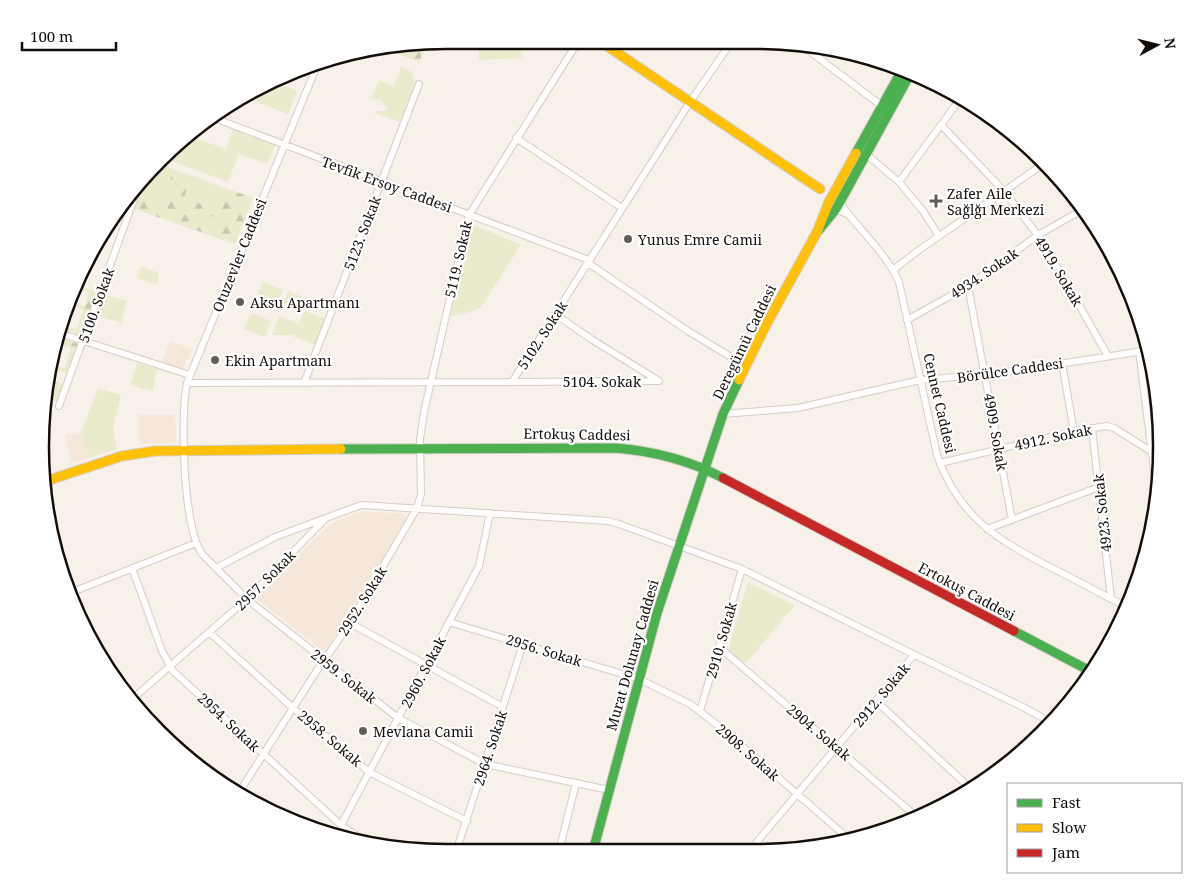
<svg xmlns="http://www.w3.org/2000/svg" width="1202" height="893" font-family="'Noto Serif',serif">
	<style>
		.built { fill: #f5e8da }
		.green { fill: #eaeacd }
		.forest { fill: url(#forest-firs); fill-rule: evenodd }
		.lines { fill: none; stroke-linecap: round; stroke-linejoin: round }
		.street-casing { stroke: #d3cdc7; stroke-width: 8 }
		.fast-casing { stroke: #d3cdc7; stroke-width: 11 }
		.slow-casing { stroke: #d3cdc7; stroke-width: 11 }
		.jam-casing { stroke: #d3cdc7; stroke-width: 11 }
		.street { stroke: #fefdfc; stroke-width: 6 }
		.fast { stroke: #4caf50; stroke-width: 9 }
		.slow { stroke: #ffc107; stroke-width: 9 }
		.jam { stroke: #c62828; stroke-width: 9 }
		.poi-dot { fill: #635d58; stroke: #fff; stroke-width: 2 }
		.labels { text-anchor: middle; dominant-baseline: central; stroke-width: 4.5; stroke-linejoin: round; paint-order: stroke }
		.street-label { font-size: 14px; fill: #130e0a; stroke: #fff }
		.poi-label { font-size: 14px; fill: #130e0a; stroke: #fff; text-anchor: start }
		.rim { fill: none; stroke: #130e0a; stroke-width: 2.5 }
	</style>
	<defs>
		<pattern id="forest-firs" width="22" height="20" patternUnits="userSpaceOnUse" patternTransform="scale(1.25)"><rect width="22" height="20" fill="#eaeacd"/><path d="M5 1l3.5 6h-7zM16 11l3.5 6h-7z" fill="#c8c8af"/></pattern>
	</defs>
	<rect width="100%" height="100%" fill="#f8f1ea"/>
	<path class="built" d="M170,341L192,349L183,369L162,362Z
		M138,415H175L176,439L175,443L139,444Z
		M81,432L88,458L72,463L65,435Z
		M367,512L403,513L406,518L352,612L324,652L256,598L329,525L354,514Z"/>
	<path class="green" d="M478,40H521L522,58L479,60Z
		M401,67L412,72L415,82L400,122L374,113L377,111H385L387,107L380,100L371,99L379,80L394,86Z
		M274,82L297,91L288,114L241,96Z
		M233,130L275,146L267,164L239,154L228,182L172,161L177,149L192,137L226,149Z
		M159,164L253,198L235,244L135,209L149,172Z
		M133,190L123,219L115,217Z
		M474,225L521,245L481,307L471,312L450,316Z
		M141,266L159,273L157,285L137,278Z
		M262,282L283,290L278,304L257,297Z
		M288,291L308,299L304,311L326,319L315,345L294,337V335H272L279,316L299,324L304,311L284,303Z
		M104,294L127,301L121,323L97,315Z
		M251,313L271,321L265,337L244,329Z
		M137,363L157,369L153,391L130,385Z
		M48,371L51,379L63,384L58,400L55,401L46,400Z
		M98,388L121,395L113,429L117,449L88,458L81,432Z
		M748,582L795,605L747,662L742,663L728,651Z"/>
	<path class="forest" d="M427,43L419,62L382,48Z
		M159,164L191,176L184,198L215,209L223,187L253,198L235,244L135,209L149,172ZM157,174L176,181L166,209L147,202ZM200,212L226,221L223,231L197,222Z
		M76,285L95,291L96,294L82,333L77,334L61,329L62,325L77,329L83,310L77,307L78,304L85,306L89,293L75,288Z
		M60,338L78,344L67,373L54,369L53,365L65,368L71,348L59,344Z"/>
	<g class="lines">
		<g class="street-casing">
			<path id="street" d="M800,44L882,106
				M318,63L187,383C180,415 183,531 203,555L249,601L398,718L485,764L609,790
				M214,118L589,260
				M941,125L1004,191L1043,242L1108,356
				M516,138L622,208
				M866,154L899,182L923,211L939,236
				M899,182L960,99
				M836,209L849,215L840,202
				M849,215C866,236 888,257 899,282L937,455C959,518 999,541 1056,570C1080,582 1103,595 1127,607
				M588,263L688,331L746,366
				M893,270L919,250L1042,165
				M968,286L1012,520
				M907,320L968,286L1038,235L1084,209
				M59,333L190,375
				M1139,351L1158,502
				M1062,363L1074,432
				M512,382L659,381L591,339L555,314
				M187,383L512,382L690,102L732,41
				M304,383L419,84
				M59,406L142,177
				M723,414L798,408L920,380L994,374L1150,350
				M1092,428L1111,599
				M940,463L1081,430L1107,426L1114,428L1160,457
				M987,529L1099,487
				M132,568L162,651L173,671L341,825L369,844
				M216,568L275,537L323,519
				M70,593L196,543
				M449,622L639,679L690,704L720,727L849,839
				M350,623L503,707
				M209,632L293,708L369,772L467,821
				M719,647L918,818
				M132,699L189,760
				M130,701L247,599L326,518L361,505L608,521L619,524L742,569L917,656L1023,707L1052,723
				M876,701L970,788
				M700,711L742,569
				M238,794L314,675L350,623L417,508L421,494L420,439L424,412L469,215L579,40
				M341,825L479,566L490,513
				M750,850L914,655
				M559,851L576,783
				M456,852L523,644"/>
		</g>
		<g class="fast-casing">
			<path id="fast" d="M856,153L901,72
				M819,230L836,209L909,76
				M341,449L615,448C653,451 689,460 723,478
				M1014,631L1092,672
				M593,851L657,613L723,414L739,380"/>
		</g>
		<g class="slow-casing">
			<path id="slow" d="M598,40L820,189
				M739,380L767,323L817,232L829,202L856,153
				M43,482L122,456L155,451L341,449"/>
		</g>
		<g class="jam-casing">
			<path id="jam" d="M723,478L1014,631"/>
		</g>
		<use href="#street" class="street"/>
		<use href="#fast" class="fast"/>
		<use href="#slow" class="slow"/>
		<use href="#jam" class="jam"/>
	</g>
	<g class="poi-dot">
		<path d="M933.5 193.5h5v5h5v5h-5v5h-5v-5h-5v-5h5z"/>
		<circle cx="628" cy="239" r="5"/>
		<circle cx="240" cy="302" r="5"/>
		<circle cx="215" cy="360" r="5"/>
		<circle cx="363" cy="731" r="5"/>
	</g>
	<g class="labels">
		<g class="street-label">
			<text transform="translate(387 184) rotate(20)">Tevfik Ersoy Caddesi</text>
			<text transform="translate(362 233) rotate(-69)">5123. Sokak</text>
			<text transform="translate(239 255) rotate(-68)">Otuzevler Caddesi</text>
			<text transform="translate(458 259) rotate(-77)">5119. Sokak</text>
			<text transform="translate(1059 271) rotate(59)">4919. Sokak</text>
			<text transform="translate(984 273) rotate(-34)">4934. Sokak</text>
			<text transform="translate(96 305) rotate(-70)">5100. Sokak</text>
			<text transform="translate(542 335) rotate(-57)">5102. Sokak</text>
			<text transform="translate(744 342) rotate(-64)">Deregümü Caddesi</text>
			<text transform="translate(1010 370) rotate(-8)">Börülce Caddesi</text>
			<text x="602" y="381">5104. Sokak</text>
			<text transform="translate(940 403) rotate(77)">Cennet Caddesi</text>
			<text transform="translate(996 432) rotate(80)">4909. Sokak</text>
			<text transform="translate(577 434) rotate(1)">Ertokuş Caddesi</text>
			<text transform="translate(1053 437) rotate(-12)">4912. Sokak</text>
			<text transform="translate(1102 513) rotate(-96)">4923. Sokak</text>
			<text transform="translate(265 580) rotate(-45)">2957. Sokak</text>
			<text transform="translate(967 591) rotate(28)">Ertokuş Caddesi</text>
			<text transform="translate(362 601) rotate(-58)">2952. Sokak</text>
			<text transform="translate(721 640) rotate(-74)">2910. Sokak</text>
			<text transform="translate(544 650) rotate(17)">2956. Sokak</text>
			<text transform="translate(632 655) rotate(-74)">Murat Dolunay Caddesi</text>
			<text transform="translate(423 672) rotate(-62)">2960. Sokak</text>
			<text transform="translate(344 676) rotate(38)">2959. Sokak</text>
			<text transform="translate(881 695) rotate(-50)">2912. Sokak</text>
			<text transform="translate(229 722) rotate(43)">2954. Sokak</text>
			<text transform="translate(819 732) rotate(40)">2904. Sokak</text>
			<text transform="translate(330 738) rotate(40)">2958. Sokak</text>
			<text transform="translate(490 748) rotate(-72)">2964. Sokak</text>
			<text transform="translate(748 752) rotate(41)">2908. Sokak</text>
		</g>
		<g class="poi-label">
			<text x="947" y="193">Zafer Aile<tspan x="947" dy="16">Sağlğı Merkezi</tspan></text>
			<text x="638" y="239">Yunus Emre Camii</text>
			<text x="250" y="302">Aksu Apartmanı</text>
			<text x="225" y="360">Ekin Apartmanı</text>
			<text x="373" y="731">Mevlana Camii</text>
		</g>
	</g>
	<path d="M0 0H1202V893H0ZM446 49H756A397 397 0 0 1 1153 446V447A397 397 0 0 1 756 844H446A397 397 0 0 1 49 447V446A397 397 0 0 1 446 49Z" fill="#fff" fill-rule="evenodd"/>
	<path class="rim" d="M446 49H756A397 397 0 0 1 1153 446V447A397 397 0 0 1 756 844H446A397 397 0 0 1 49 447V446A397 397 0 0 1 446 49Z"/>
	<rect x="1007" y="783" width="175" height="90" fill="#ffffff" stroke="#a19f9d"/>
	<rect x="1017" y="799" width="25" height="8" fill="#4caf50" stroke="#a19f9d"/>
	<text x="1052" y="808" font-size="15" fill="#130e0a">Fast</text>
	<rect x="1017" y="824" width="25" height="8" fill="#ffc107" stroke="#a19f9d"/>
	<text x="1052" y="833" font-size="15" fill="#130e0a">Slow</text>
	<rect x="1017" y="849" width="25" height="8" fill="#c62828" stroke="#a19f9d"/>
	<text x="1052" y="858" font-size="15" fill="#130e0a">Jam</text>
	<g transform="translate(1157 45) rotate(83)" stroke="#ffffff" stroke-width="4" paint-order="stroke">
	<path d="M0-4L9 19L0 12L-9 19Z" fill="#130e0a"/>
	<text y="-8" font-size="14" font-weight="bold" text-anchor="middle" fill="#130e0a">N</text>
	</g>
	<path d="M22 42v8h94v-8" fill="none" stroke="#130e0a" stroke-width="2.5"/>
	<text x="30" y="42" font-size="15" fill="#130e0a" stroke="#ffffff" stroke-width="4" paint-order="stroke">100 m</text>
</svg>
